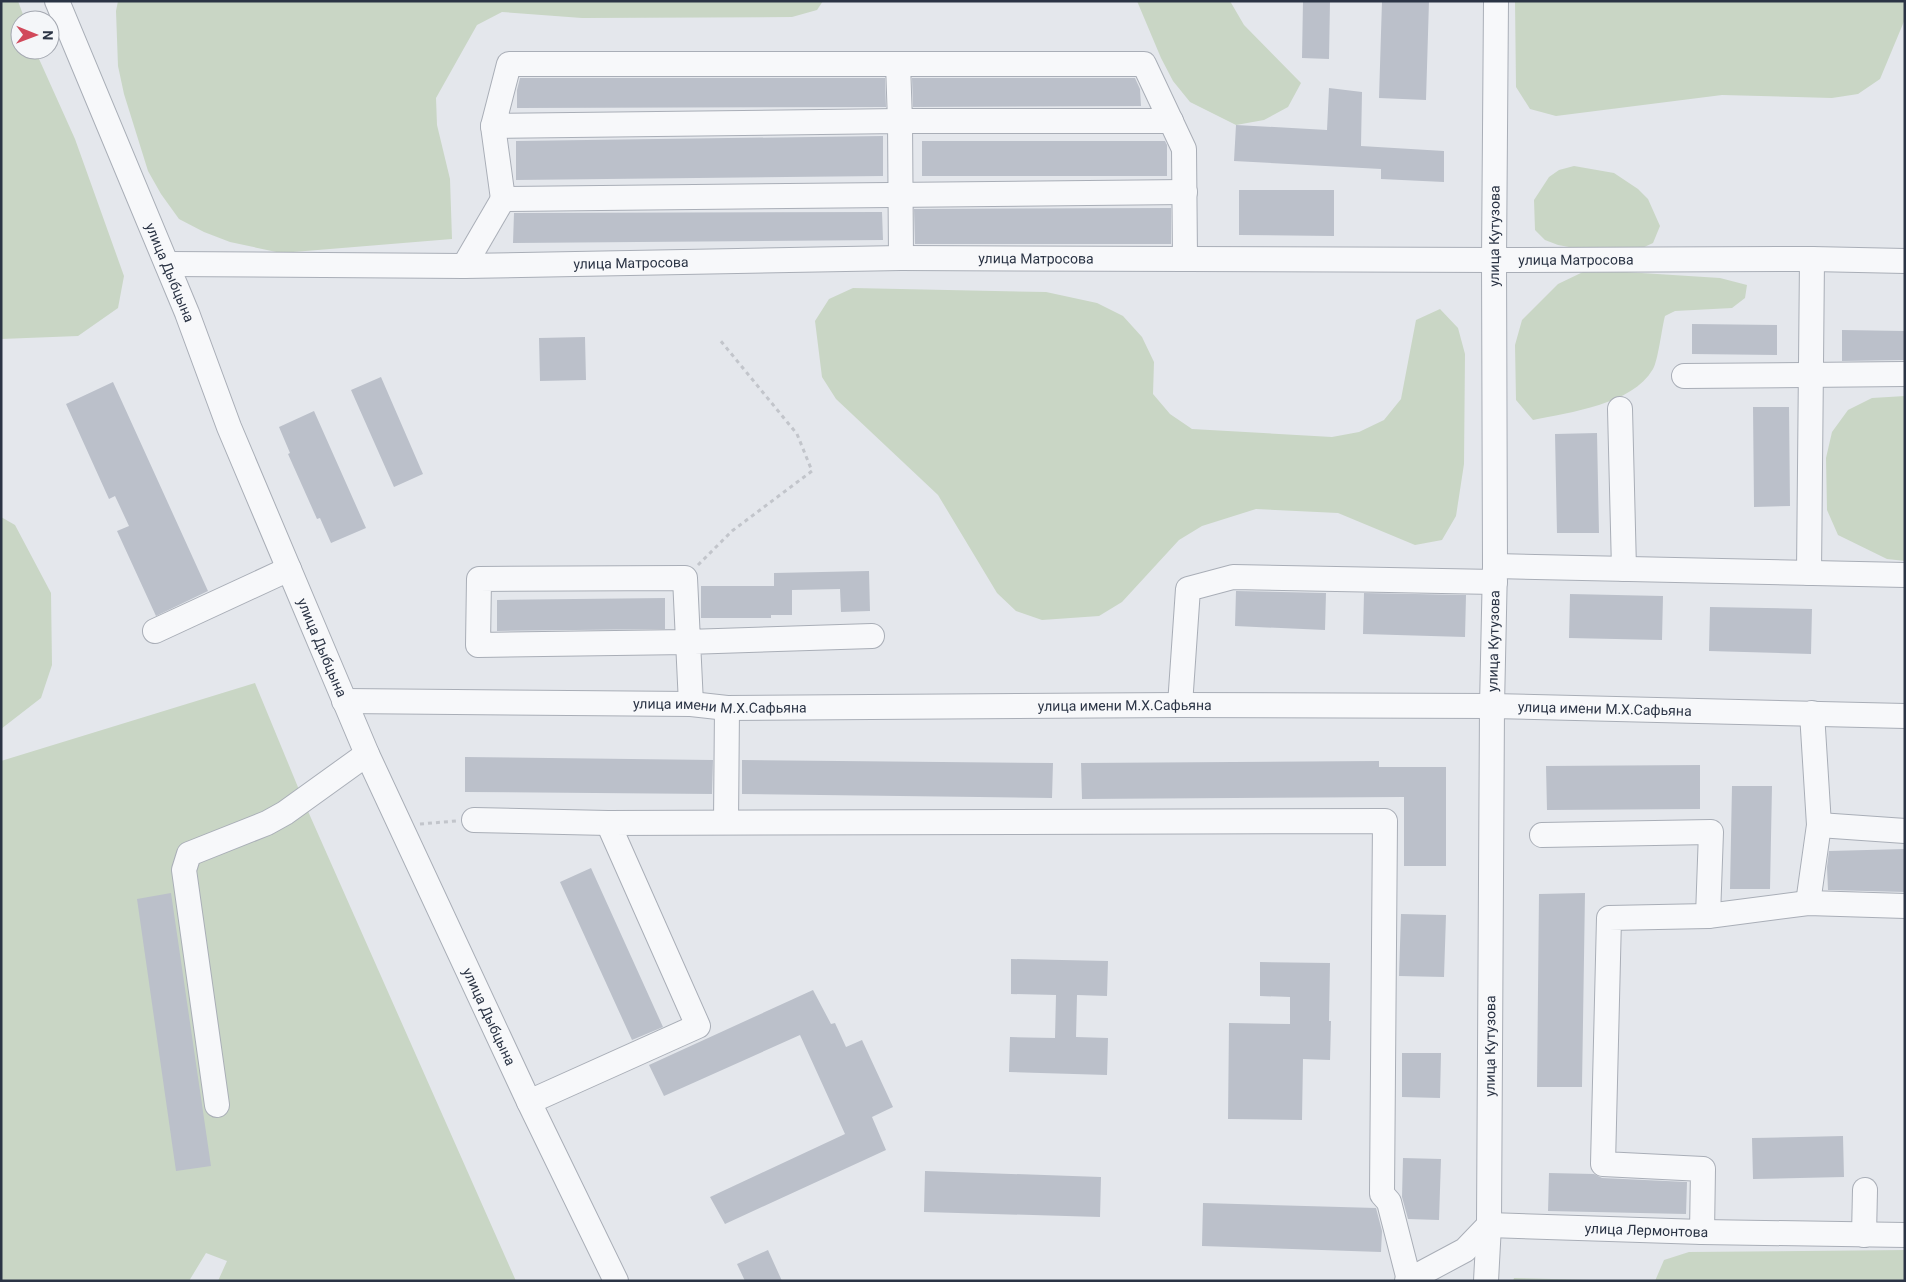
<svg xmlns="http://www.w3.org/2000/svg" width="1906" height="1282" font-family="Roboto,sans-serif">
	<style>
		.green { fill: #c9d6c5 }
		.building { fill: #bbc0ca }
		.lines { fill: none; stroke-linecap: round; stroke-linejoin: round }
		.minor-casing { stroke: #a9aeb7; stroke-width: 26 }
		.path { stroke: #c2c5cb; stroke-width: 3; stroke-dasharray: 4 4; stroke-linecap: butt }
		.minor { stroke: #f7f8fa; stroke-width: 24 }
		.labels { text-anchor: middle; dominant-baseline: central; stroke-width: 4; stroke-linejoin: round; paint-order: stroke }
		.street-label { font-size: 14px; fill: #2b3445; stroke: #f4f6f9 }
	</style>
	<rect width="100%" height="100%" fill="#e4e7ec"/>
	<path class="green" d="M1,1H18L25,20H20V50H35L75,139L124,276L118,308L78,336L1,339Z
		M118,1H823L817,10L792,17L582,18L502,12L477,25L436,98L437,125L450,179L452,239L281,253L230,242L204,232L179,219L161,194L148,171L124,94L118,66L116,11Z
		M1137,1H1230L1244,25L1301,83L1288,107L1264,120L1236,125L1190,102L1173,81L1161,58Z
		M1515,1H1905V19L1880,79L1858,94L1832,98L1722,95L1556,116L1530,109L1516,87Z
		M1574,166L1614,173L1638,189L1648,199L1660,226L1653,243L1640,249L1585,250L1558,245L1545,240L1535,230L1534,200L1549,177L1559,170Z
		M1610,271L1720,278L1747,285L1745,298L1732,308L1675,311L1665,316C1662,327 1658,361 1653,369C1632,405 1570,412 1533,420L1516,400L1515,345L1522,320L1558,284L1583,272Z
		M853,288L1046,292L1097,303L1123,316L1142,337L1154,362L1153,394L1170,414L1192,429L1332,437L1359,432L1384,420L1401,399L1416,320L1440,309L1458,328L1465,354L1464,464L1456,516L1442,540L1415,545L1338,513L1256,509L1202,526L1179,540L1122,602L1099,616L1042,620L1016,611L997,593L938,495L836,399L822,377L815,321L829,299Z
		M1905,396V561L1887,559L1838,535L1827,510L1826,458L1832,432L1848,410L1872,398Z
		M1,517L15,525L51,593L52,665L41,698L1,729Z
		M255,683L307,809L516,1281H218L227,1261L206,1253L189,1281H1V761Z
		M1905,1250V1281H1655L1664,1260L1689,1252Z
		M1514,1278L1627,1281H1513Z"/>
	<path class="building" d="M1303,1H1330L1329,59L1302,58Z
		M1382,1H1429L1426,100L1379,98Z
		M520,78H885L886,107L517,108V90Z
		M912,78H1135L1140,89L1141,106L913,107Z
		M1329,88L1362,92L1361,146L1444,151V182L1381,179V169L1234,161L1236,125L1327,130Z
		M883,136V176L516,180V141Z
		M922,141H1165L1167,145V176H922Z
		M1239,190H1334V236L1239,235Z
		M1171,208V244H915L914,209Z
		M882,212L883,240L513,243L514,213Z
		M1692,324L1777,325V355L1692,354Z
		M1842,330L1905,331V360L1842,361Z
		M585,337L586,380L540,381L539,338Z
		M381,377L423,474L394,487L351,390Z
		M113,382L208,591L156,616L117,531L129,526L115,496L109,499L66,404Z
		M1753,407H1789L1790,506L1754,507Z
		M314,411L366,528L331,543L320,518L317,519L288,454L290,453L279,427Z
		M1597,433L1599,533H1557L1555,434Z
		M869,571L870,611L841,612L840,589L792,590V615H771V618H701V586H774V573Z
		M1236,591L1326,593L1325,630L1235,626Z
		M1364,593L1466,595L1465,637L1363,634Z
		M1570,594L1663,596L1662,640L1569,638Z
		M665,598V629L497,631V600Z
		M1710,607L1812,609L1811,654L1709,651Z
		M465,757L713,760L712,794L465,792Z
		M742,760L1053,763L1052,798L742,794Z
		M1379,761V767H1446V866H1404V797L1082,799L1081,763Z
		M1700,765V809L1547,810L1546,766Z
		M1732,786H1772L1770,889H1730Z
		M1905,849V892L1828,890L1827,867L1829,851Z
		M591,868L663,1027L632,1040L560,882Z
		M171,893L211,1166L176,1171L137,899Z
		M1585,893L1582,1087H1537L1539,894Z
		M1401,914L1446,915L1444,977L1399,976Z
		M1011,959L1108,961L1107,996L1077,995L1076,1037L1108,1038L1107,1075L1009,1072L1010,1037L1055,1038L1056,995L1011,994Z
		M1260,962L1330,963L1329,1021H1331L1330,1060L1303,1059L1302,1120L1228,1119L1229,1023L1290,1024V997L1260,996Z
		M813,990L831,1024L835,1023L846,1047L862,1040L893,1107L872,1117L886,1150L725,1224L710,1197L845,1134L800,1035L664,1096L649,1065Z
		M1402,1053H1441L1440,1098L1402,1097Z
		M1843,1136L1844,1177L1753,1179L1752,1138Z
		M1403,1158L1441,1159L1439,1220L1408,1219L1402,1197Z
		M925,1171L1101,1177L1100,1217L924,1212Z
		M1549,1173L1594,1174L1602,1178L1687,1182L1686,1214L1548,1211Z
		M1203,1203L1376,1208L1382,1231L1381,1252L1202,1246Z
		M768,1250L782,1281H745L737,1264Z"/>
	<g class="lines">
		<g class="minor-casing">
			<g id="minor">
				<path id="s1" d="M57,1L187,313L229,427L367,754L529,1102L616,1281"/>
				<path d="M898,64L900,121H1171"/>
				<path d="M493,126L503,199L1185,192"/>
				<path d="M901,258L900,121L493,126L509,64H1144L1184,149L1185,258"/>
				<path id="s2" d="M167,264L464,266L901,258L1494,260L1812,259L1905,261"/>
				<path d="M464,266L503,199"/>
				<path d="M1684,376L1905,374"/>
				<path d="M1620,409L1624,569"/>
				<path d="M1495,566L1905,575"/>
				<path d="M1809,573L1812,259"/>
				<path d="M155,631L289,569"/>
				<path id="s3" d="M344,701L691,704L727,708L1180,705L1492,706L1905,716"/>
				<path d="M691,704L685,578L479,579L478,645L687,642L872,636"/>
				<path d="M1180,705L1188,589L1233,577L1495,582"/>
				<path d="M474,820L608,823"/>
				<path d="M726,822L727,708"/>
				<path d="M1819,825L1905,831"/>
				<path d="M1542,835L1711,832L1708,916"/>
				<path d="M1808,903L1819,825L1812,713"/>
				<path d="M529,1102L698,1026L608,823L1385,821L1382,1194L1389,1202L1409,1280"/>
				<path d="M217,1105L184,870L189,854L267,823L285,813L367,754"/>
				<path d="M1702,1232L1703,1169L1603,1164L1609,918L1708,916L1808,903L1905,906"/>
				<path d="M1864,1235L1865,1190"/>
				<path id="s4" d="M1407,1281L1465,1250L1489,1225L1702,1232L1905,1235"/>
				<path id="s5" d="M1486,1281L1489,1225L1492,706L1495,566L1494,260L1496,1"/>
			</g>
		</g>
		<path class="path" d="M698,565L732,531L812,471L797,434L720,340
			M420,824L456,821"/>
		<use href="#minor" class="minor"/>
	</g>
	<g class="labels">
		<g class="street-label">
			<text stroke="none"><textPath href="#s5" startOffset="1045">улица Кутузова</textPath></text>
			<text stroke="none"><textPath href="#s2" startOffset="869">улица Матросова</textPath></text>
			<text stroke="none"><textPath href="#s2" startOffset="1409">улица Матросова</textPath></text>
			<text stroke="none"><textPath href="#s2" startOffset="464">улица Матросова</textPath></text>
			<text stroke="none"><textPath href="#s1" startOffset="294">улица Дыбцына</textPath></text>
			<text stroke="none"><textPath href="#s5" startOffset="640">улица Кутузова</textPath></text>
			<text stroke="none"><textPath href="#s1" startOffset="699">улица Дыбцына</textPath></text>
			<text stroke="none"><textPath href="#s3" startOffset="376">улица имени М.Х.Сафьяна</textPath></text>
			<text stroke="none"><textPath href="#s3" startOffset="781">улица имени М.Х.Сафьяна</textPath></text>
			<text stroke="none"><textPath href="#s3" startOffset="1261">улица имени М.Х.Сафьяна</textPath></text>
			<text stroke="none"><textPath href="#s1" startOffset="1104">улица Дыбцына</textPath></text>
			<text stroke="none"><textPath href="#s5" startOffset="235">улица Кутузова</textPath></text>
			<text stroke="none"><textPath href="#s4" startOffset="258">улица Лермонтова</textPath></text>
		</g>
	</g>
	<rect width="1906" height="1282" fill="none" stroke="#2b3445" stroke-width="5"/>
	<g transform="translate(35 35) rotate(91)"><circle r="24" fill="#f4f6f9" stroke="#a4a8b1"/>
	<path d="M0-4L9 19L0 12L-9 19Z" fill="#d1495b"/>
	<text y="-8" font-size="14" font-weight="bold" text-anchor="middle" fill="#2b3445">N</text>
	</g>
</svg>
